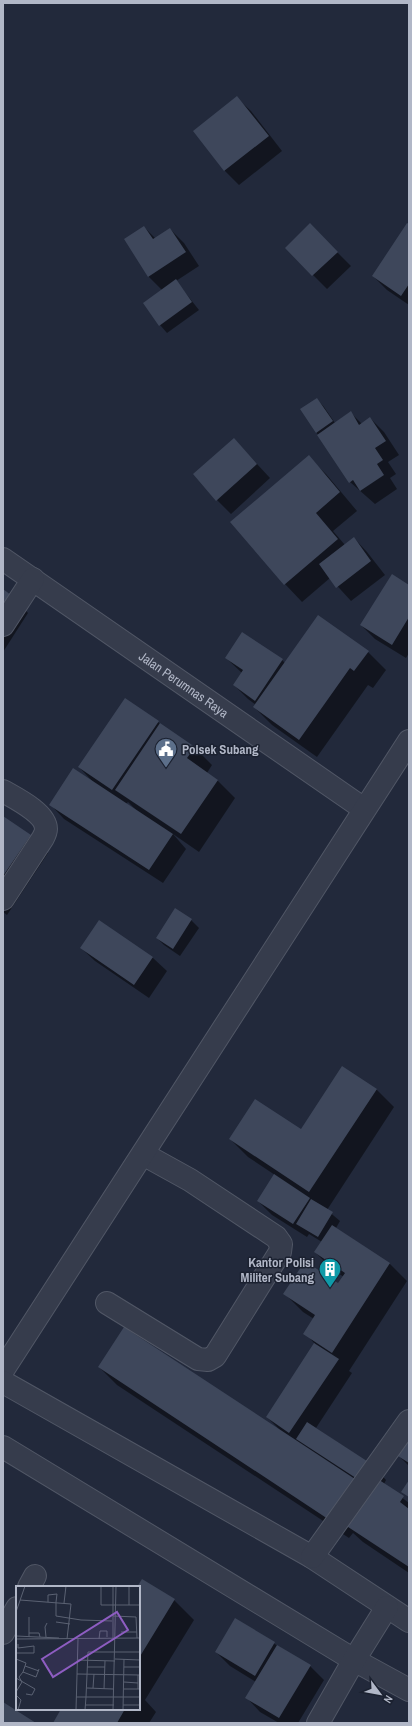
<svg xmlns="http://www.w3.org/2000/svg" width="412" height="1726" font-family="'Archivo Narrow',sans-serif">
	<style>
		.shadow { fill: #0007; fill-rule: evenodd }
		.building { fill: #3e475b }
		.lines { fill: none; stroke-linecap: round; stroke-linejoin: round }
		.minor-casing { stroke: #515766; stroke-width: 24 }
		.minor { stroke: #363c4c; stroke-width: 22 }
		.labels { text-anchor: middle; dominant-baseline: central; stroke-width: 3; stroke-linejoin: round; paint-order: stroke }
		.street-label { font-size: 13px; fill: #b1b7c7; stroke: #1b2130 }
		.poi-label { font-size: 13px; font-weight: bold; fill: #b1b7c7; stroke: #1b2130; text-anchor: start }
		.inset-road { fill: none; stroke: #5b6273; stroke-width: 1 }
		.view { fill: #8e5dc2; fill-opacity: 0.15; stroke: #8e5dc2; stroke-width: 2 }
		.inset-edge { fill: none; stroke: #b1b7c7; stroke-width: 2 }
	</style>
	<rect width="100%" height="100%" fill="#22293b"/>
	<path class="shadow" d="M237,98L251,111L282,151L239,185L225,171L194,131Z
		M310,225L351,266L327,289L286,248Z
		M409,225V305L387,290L373,276Z
		M144,227L156,239L170,229L184,243L199,266L176,281L199,310L167,333L160,325L162,290L148,276Z
		M317,399L324,407L335,423L350,412L362,424L370,418L384,432L399,455L388,462L396,474L390,478L397,489L375,504L350,482L316,432Z
		M234,439L270,478L231,514L217,500Z
		M308,457L326,474L357,511L333,531L345,545L354,538L367,552L385,575L351,601L330,578L302,602L285,584Z
		M409,586V653L406,658L375,639L361,625Z
		M3,591L11,595L28,613L3,652Z
		M368,652L386,670L373,688L368,685L317,757L272,725L254,707L256,705L248,699L234,685L242,673L226,658L282,660L285,663Z
		M158,722L164,727L194,747L212,765L207,773L217,780L235,798L199,852L173,834L186,849L163,883L64,819L51,805L93,782L79,767ZM128,802L136,810L126,804Z
		M3,817L30,836L48,853L7,915L3,912Z
		M191,920L199,928L180,956L164,945L157,938Z
		M99,922L153,958L167,971L149,998L95,961L81,948Z
		M376,1089L394,1107L327,1210L340,1221L336,1228L390,1264L407,1281L349,1371L352,1373L316,1428L373,1466L386,1480L384,1484L409,1503V1573L363,1542L353,1533L349,1538L117,1385L99,1367L279,1429L267,1417L315,1344L305,1333L314,1319L303,1312L285,1294L338,1284L344,1277L333,1270L315,1252L322,1242L309,1234L307,1237L272,1215L258,1201L275,1175L248,1157L230,1139L301,1130Z
		M409,1441V1466L399,1456Z
		M142,1580L174,1600L194,1620L145,1700L156,1712L149,1723H54L62,1709H139L138,1587Z
		M235,1619L310,1666L324,1680L298,1723H279L260,1712L247,1698L256,1682L230,1666L216,1652Z"/>
	<path class="building" d="M237,96L269,136L224,171L193,131Z
		M310,223L338,252L312,276L285,248Z
		M407,223L409,224V284L401,296L372,276Z
		M144,226L153,239L170,228L186,252L148,277L124,239Z
		M176,279L192,302L159,326L143,303Z
		M317,398L333,421L316,433L300,409Z
		M351,411L359,425L370,417L386,441L375,448L383,460L377,464L384,475L360,491L353,480L349,483L317,435Z
		M234,438L257,464L216,501L193,474Z
		M309,455L340,492L316,513L338,539L284,585L230,522Z
		M354,537L371,561L336,588L319,564Z
		M392,574L409,585V617L392,645L360,625Z
		M3,589L11,595L3,607Z
		M318,615L369,651L354,671L350,668L299,740L253,707Z
		M242,632L283,659L255,701L233,685L243,670L225,658Z
		M125,698L159,721L112,790L78,767Z
		M160,723L195,747L187,758L218,780L181,834L115,790Z
		M73,768L173,834L149,870L49,805Z
		M3,816L31,835L3,876Z
		M175,908L192,919L173,949L156,938Z
		M99,920L153,957L134,985L80,948Z
		M342,1066L377,1089L309,1192L229,1139L255,1099L301,1129Z
		M274,1174L310,1198L293,1224L257,1201Z
		M311,1199L333,1212L318,1237L296,1224Z
		M332,1225L390,1263L332,1353L303,1334L315,1315L283,1294L305,1261L338,1283L345,1273L314,1252Z
		M124,1327L358,1481L331,1521L98,1367Z
		M314,1343L339,1359L289,1433L266,1417Z
		M307,1422L373,1465L362,1482L296,1439Z
		M409,1439V1463L398,1456Z
		M373,1476L404,1496L400,1502L409,1509V1567L342,1523Z
		M409,1480V1497L401,1492Z
		M142,1579L175,1599L139,1658V1587H137Z
		M235,1618L275,1642L255,1676L215,1652Z
		M277,1645L311,1665L279,1718L245,1698Z
		M3,1702L36,1723H3Z
		M61,1709H125L117,1723H102L99,1722L98,1723H53Z"/>
	<g class="lines">
		<g class="minor-casing">
			<g id="minor">
				<path id="s1" d="M3,559L364,809"/>
				<path d="M3,625L33,579"/>
				<path d="M3,791C15,798 46,813 46,829C46,832 44,836 43,838L3,899"/>
				<path d="M107,1303L198,1359L208,1360L215,1356L280,1252L281,1244L276,1237L190,1180L143,1154"/>
				<path d="M3,1370L409,741"/>
				<path d="M3,1382L312,1557L409,1621"/>
				<path d="M3,1447L354,1660L409,1690"/>
				<path d="M312,1557L409,1421"/>
				<path d="M29,1587L35,1576"/>
				<path d="M3,1633L17,1608"/>
				<path d="M318,1723L354,1660L387,1607"/>
			</g>
		</g>
		<use href="#minor" class="minor"/>
	</g>
	<defs>
		<g id="civic-pin" transform="scale(1.15)"><path d="M0 17L-7.5 6A9.5 9.5 0 1 1 7.5 6Z" fill="#5c6f8a" stroke="#1b2130"/><path d="M-.6-6.5H3V-4.5H.6V-3L4-1V1h2V6H-6V1h2V-1L-.6-3ZM-1.2 2.5V6h2.4V2.5Z" fill="#fff"/></g>
		<g id="building-pin" transform="scale(1.15)"><path d="M0 17L-7.5 6A9.5 9.5 0 1 1 7.5 6Z" fill="#0f9aa8" stroke="#1b2130"/><path d="M-4-6H4V6H1V3H-1V6H-4ZM-2.5-4.3h1.7v1.8h-1.7ZM.8-4.3h1.7v1.8H.8ZM-2.5-1h1.7V.8h-1.7ZM.8-1h1.7V.8H.8Z" fill="#fff"/></g>
	</defs>
	<g fill-rule="evenodd">
		<use href="#civic-pin" x="166" y="749"/>
		<use href="#building-pin" x="330" y="1269"/>
	</g>
	<g class="labels">
		<g class="street-label">
			<text stroke="none"><textPath href="#s1" startOffset="220">Jalan Perumnas Raya</textPath></text>
		</g>
		<g class="poi-label">
			<text x="182" y="749">Polsek Subang</text>
			<text x="314" y="1262" text-anchor="end">Kantor Polisi<tspan x="314" dy="15">Militer Subang</tspan></text>
		</g>
	</g>
	<g transform="translate(16 1586)">
		<rect width="124" height="124" fill="#22293b"/>
		<path class="inset-road" d="M85,0V19H124M113,0V19M4,14L55,18L51,53M32,16V9L41,8L40,16M40,16V30L65,34L96,35M48,17L50,0M0,26L9,0M97,30L120,31L121,52M40,36L54,38M105,46H121M13,47H23L24,51M0,50L43,52M13,51V31M30,51L29,41L31,37M0,53L124,52M83,53L84,45H91V51M97,53V0M0,67H18V60L2,62V58M0,73L10,77L7,86M99,73L124,74M61,74L99,75M9,80L23,85M71,81H89M108,81H124M61,88L124,89M0,92L19,103L16,109L10,108M108,96L122,97M71,102L97,103M77,102L78,88M88,103L89,75M108,103H124M122,103V89M0,106L6,96L3,91L7,86L20,91L23,83M0,109L5,114L2,124M60,111H124M70,111L72,66H124M69,119H98M107,119H124M60,124L62,53M69,124L70,111M97,124L100,0M107,124L108,73"/>
		<path class="view" d="M101,26L112,44L37,91L26,73Z"/>
		<rect width="124" height="124" class="inset-edge"/>
	</g>
	<rect width="412" height="1726" fill="none" stroke="#b1b7c7" stroke-width="8"/>
	<g transform="translate(380 1694) rotate(122)" stroke="#1b2130" stroke-width="3" paint-order="stroke">
	<path d="M0-3L7 15L0 10L-7 15Z" fill="#b1b7c7"/>
	<text y="-6" font-size="11" font-weight="bold" text-anchor="middle" fill="#b1b7c7">N</text>
	</g>
</svg>
